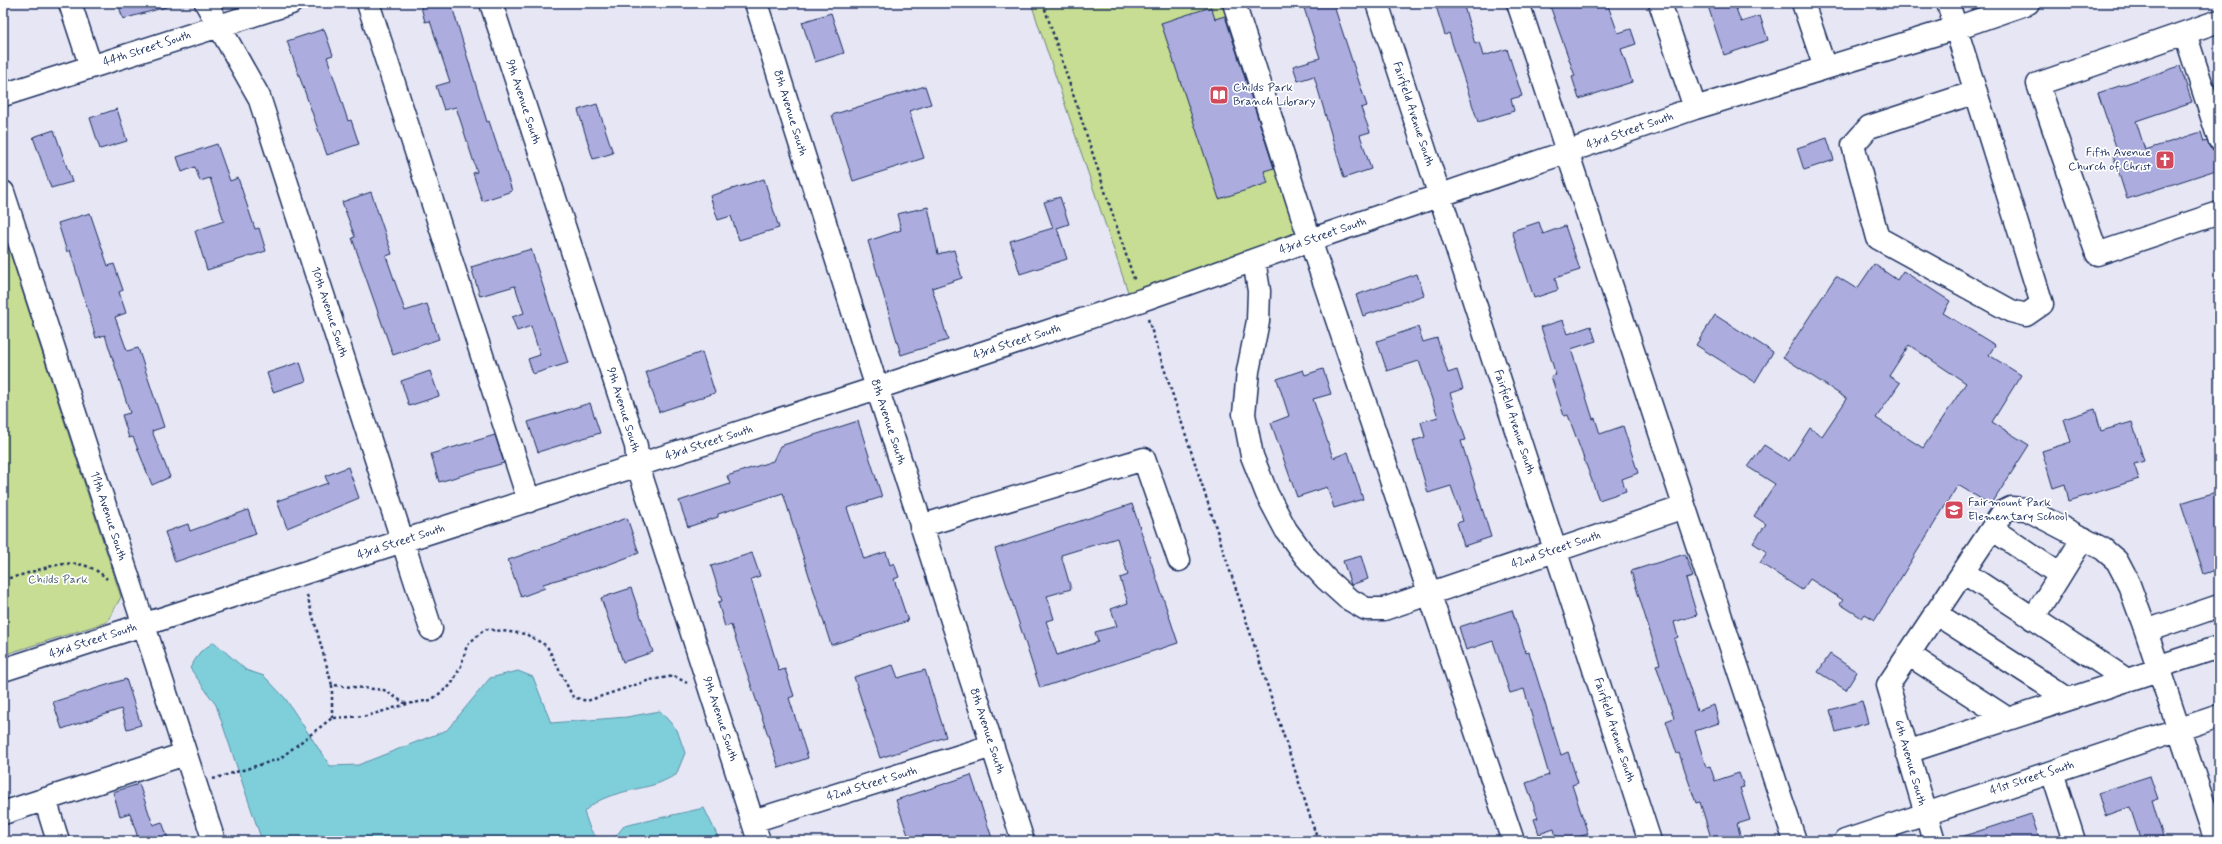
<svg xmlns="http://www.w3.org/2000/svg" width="2222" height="844" font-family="Mynerve,sans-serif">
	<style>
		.green { fill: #c6dd93; stroke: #708678 }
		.water { fill: #7fcfda; stroke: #578fa8 }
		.building { fill: #acadde; stroke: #1b2f5e; fill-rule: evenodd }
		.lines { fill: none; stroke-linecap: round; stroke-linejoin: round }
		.minor-casing { stroke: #1b2f5e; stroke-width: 25 }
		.path { stroke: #1b2f5e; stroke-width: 2.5; stroke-dasharray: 3 3; stroke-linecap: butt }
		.minor { stroke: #fff; stroke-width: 22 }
		.labels { text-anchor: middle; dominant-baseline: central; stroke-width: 3.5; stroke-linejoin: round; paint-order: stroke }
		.street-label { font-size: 12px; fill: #1b2f5e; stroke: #fff }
		.poi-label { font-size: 12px; fill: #1b2f5e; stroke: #fff; text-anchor: start }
		.park-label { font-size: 12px; fill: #465a6b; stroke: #fff }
	</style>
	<rect width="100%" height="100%" fill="#e6e6f5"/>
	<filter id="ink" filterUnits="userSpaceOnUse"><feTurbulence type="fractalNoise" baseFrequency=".025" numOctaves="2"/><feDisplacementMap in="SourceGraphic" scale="8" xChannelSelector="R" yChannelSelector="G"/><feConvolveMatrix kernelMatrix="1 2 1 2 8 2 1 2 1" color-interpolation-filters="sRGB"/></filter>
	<g filter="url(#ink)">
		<path class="green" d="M1031,3H1223L1298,234L1129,295Z
			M3,231L121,597L107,622L3,655Z"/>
		<path class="water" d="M214,642L246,670L264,676L285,698L330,766L358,765L447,730L490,678L518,671L533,677L551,723L627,717L660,711L677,730L685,753L676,775C669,778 661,783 653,785C631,791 600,794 584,812L590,829L599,841H262L216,705L190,668L200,652Z
			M704,808L720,841H612L624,826Z"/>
		<path class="building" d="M118,3H165L166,7L123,19Z
			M420,3H451L487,122L489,121L512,191L482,201L473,173L477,172L456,107L444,110L436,86L450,82L430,21L425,22Z
			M1320,3H1333L1367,106L1361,108L1370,132L1360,135L1371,169L1344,178L1314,76L1298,81L1293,66L1320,58L1304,8Z
			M1435,3H1463L1475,44L1479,42L1483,56L1507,49L1522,96L1511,99L1514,111L1478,122L1449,33L1445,35Z
			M1549,3H1607L1618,33L1631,29L1636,44L1621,49L1632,82L1579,99L1572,77L1575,76Z
			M1707,3H1734L1741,22L1760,16L1768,40L1724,55Z
			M1211,7L1215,19L1225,16L1274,168L1264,171L1268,183L1219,199L1161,23Z
			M831,13L844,53L815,62L802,22Z
			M324,29L333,55L327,57L348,121L351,120L359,144L327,155L287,41Z
			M2180,66L2192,102L2136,121L2145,150L2201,132L2204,142L2207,141L2210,148L2216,151L2219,169L2127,199L2113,155L2118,153L2098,93Z
			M925,86L931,104L909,111L924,158L853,181L832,115Z
			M597,104L613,153L593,159L578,110Z
			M117,109L127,141L100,149L90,118Z
			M54,130L72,182L51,188L33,137Z
			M1827,138L1834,160L1804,170L1797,148Z
			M217,144L230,181L238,178L255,229L259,228L266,251L207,270L195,231L224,221L210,178L200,181L195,167L182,172L177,157Z
			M764,179L779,228L739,240L731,216L718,220L710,196Z
			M371,192L392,254L386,256L405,311L427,304L439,339L393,355L352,238L355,237L342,202Z
			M1060,197L1069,224L1057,228L1067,259L1020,274L1010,241L1053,228L1044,202Z
			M928,207L938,254L954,250L962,278L932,288L948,340L901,355L868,241L901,230L897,214Z
			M90,213L108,266L114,264L123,290L119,292L126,313L115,317L127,351L138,348L164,427L152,431L170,477L152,485L133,437L129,438L122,415L130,413L105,335L96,338L70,250L67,252L58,223Z
			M1539,222L1543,234L1565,226L1580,270L1555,278L1558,290L1534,298L1512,231Z
			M531,249L568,363L533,374L528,359L540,355L531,326L517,331L512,317L524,313L515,286L480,296L471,267Z
			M1874,264L1897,280L1903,271L1950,301L1943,313L1995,345L1989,355L2021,375L1992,422L2029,445L1991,505L1958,485L1875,620L1865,614L1862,618L1840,604L1843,600L1810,579L1802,590L1760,563L1767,552L1753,543L1766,524L1754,516L1775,484L1748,467L1764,445L1789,461L1810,428L1822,436L1847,399L1783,357L1836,276L1857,289ZM1909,345L1966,383L1923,448L1876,418L1900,383L1889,376Z
			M1417,274L1424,295L1363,316L1356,295Z
			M1715,315L1773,352L1755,382L1696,345Z
			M1563,320L1568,334L1591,326L1596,341L1571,349L1593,419L1595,418L1600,434L1623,426L1638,473L1622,479L1626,491L1599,500L1568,415L1564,416L1551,376L1556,375L1541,327Z
			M1418,327L1423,342L1437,338L1448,373L1457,370L1463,389L1450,393L1466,440L1461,441L1491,537L1464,546L1457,523L1463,521L1451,486L1428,493L1413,441L1425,437L1421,422L1438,417L1419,361L1387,371L1377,341Z
			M702,352L715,393L659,412L646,372Z
			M300,362L306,381L273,392L267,373Z
			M1323,369L1331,394L1313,399L1333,458L1348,452L1363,499L1334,508L1327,487L1297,497L1271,423L1289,416L1277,379L1303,370L1305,375Z
			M430,371L439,396L409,406L401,381Z
			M590,403L600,433L538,452L528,422Z
			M2095,409L2101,431L2132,422L2144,461L2134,464L2139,479L2069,501L2065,484L2053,488L2042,451L2071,442L2064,419Z
			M858,421L882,497L847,508L864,559L886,552L890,565L894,563L899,577L894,579L908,621L831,645L783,493L718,514V517L688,527L679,501L730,484L727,476L773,461L780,446Z
			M495,435L504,463L439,482L431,454Z
			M348,467L359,498L287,528L277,501L328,483L325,476Z
			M2219,491V569L2204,574L2181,503Z
			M1132,504L1178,643L1040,688L995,549ZM1117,538L1128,575L1120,578L1128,603L1111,609L1117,626L1095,632L1098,642L1057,655L1046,621L1054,619L1047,596L1071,589L1061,555Z
			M248,510L256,534L175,562L165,532L188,524L190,531Z
			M627,518L639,553L607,565L543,584L545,588L521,597L508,560Z
			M752,553L760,576L751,579L779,671L785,669L794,696L789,698L808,758L779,768L731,625L725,627L718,602L722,601L711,566Z
			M1685,554L1693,577L1686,579L1697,615L1674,622L1678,637L1674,639L1697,711L1714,705L1719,723L1695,731L1706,767L1710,766L1715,781L1739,773L1744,787L1740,788L1750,820L1737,824L1741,838L1732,841H1712L1700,802L1696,803L1679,753L1677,754L1666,721L1674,718L1656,665L1660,664L1631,571Z
			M1361,556L1368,579L1351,585L1343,561Z
			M631,588L653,652L623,662L601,598Z
			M1512,610L1526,653L1529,652L1561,755L1568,752L1578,783L1572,785L1588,834L1564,841H1557L1554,829L1539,834L1534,819L1538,818L1526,783L1549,775L1524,689L1510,693L1493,641L1466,650L1459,627Z
			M1830,654L1857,672L1846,690L1818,672Z
			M893,665L898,678L925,670L946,737L880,758L854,677Z
			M126,679L141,725L127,729L121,709L62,729L53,702Z
			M1862,701L1868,723L1836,732L1830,710Z
			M971,775L993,841H910L896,800Z
			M2150,776L2158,799L2152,800L2163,837L2150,841H2141L2130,807L2105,816L2098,793Z
			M139,784L153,825L162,822L169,841H139L130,813L120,816L113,792Z
			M2031,814L2039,838L2031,841H1958V838Z"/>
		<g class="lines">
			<g class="minor-casing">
				<path id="minor" d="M70,3L91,67
					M206,3L259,97L431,629
					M368,3L529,501
					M491,3L636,446L638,466L759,841
					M756,3L871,369L1023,841
					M1234,3L1310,240L1513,841
					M1377,3L1650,841
					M1518,3L1795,841
					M1660,3L1695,108
					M1803,3L1825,68
					M1948,3L2042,304L2026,315L2011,311L1878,238L1853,145L1869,127L1976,92
					M2219,21L2038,84L2097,254L2219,213
					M2185,33L2219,139
					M3,95L291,3
					M3,192L214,841
					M1254,260L1259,291L1258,321L1248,371L1244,414L1252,456L1267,494L1286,530L1305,556L1326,579L1347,598L1366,609H1384L1684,507
					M921,526L1144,459L1179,560
					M1992,529L2059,574
					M1963,572L2127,680
					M1935,613L2068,699
					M2033,619L2083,538
					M2146,631L2219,606
					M1908,654L2008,719
					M2157,667L2219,647
					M3,670L877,388L1142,300L1310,240L1695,108L1956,28L2028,3
					M1907,752L2158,670
					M2052,772L2074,841
					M45,799L58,841
					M3,813L185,754
					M753,821L992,746
					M1845,841L2219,716
					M1934,841L1888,685L2003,512L2011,508L2026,509L2103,549L2117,561L2128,582L2146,631L2216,841"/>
			</g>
			<path class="path" d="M1043,3L1135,282
				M1148,319L1318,841
				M3,579C40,574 74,547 107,579
				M307,595L332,685
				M332,718V685L384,690L406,704
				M213,779L279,759L332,718L367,716L407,704L431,700L451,685L461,666L467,645L485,629L526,634L547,646L573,697L587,701L650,680L674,676L687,683"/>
			<use href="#minor" class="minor"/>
		</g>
	</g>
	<defs>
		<g id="library-square" transform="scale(1)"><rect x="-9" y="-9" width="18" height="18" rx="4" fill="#d1495b" stroke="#fff"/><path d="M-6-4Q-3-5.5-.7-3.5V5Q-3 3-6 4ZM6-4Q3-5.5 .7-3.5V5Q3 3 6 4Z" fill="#fff"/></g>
		<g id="church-square" transform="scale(1)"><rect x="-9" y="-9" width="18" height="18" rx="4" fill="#d1495b" stroke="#fff"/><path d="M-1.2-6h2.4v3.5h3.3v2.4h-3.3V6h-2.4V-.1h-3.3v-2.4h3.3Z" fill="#fff"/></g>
		<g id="school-square" transform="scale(1)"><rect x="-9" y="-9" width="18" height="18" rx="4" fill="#d1495b" stroke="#fff"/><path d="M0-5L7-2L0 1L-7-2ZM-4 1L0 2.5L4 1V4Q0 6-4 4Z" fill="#fff"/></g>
	</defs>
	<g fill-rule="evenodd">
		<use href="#library-square" x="1219" y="95"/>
		<use href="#church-square" x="2165" y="160"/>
		<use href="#school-square" x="1954" y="510"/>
	</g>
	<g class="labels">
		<g class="street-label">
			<text transform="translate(147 49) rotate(-18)">44th Street South</text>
			<text transform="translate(523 102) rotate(72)">9th Avenue South</text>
			<text transform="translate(790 113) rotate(73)">8th Avenue South</text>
			<text transform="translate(1413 114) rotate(72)">Fairfield Avenue South</text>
			<text transform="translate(1630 131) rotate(-19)">43rd Street South</text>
			<text transform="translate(1323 236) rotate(-19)">43rd Street South</text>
			<text transform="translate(329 312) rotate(72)">10th Avenue South</text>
			<text transform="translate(1017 342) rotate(-18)">43rd Street South</text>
			<text transform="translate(623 410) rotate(73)">9th Avenue South</text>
			<text transform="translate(888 422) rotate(72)">8th Avenue South</text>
			<text transform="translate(1514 422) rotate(72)">Fairfield Avenue South</text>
			<text transform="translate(709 443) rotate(-18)">43rd Street South</text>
			<text transform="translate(108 516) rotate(72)">11th Avenue South</text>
			<text transform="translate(401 542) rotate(-18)">43rd Street South</text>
			<text transform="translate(1556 550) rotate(-19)">42nd Street South</text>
			<text transform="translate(93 641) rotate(-18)">43rd Street South</text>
			<text transform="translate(720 719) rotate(72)">9th Avenue South</text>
			<text transform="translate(1614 730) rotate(72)">Fairfield Avenue South</text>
			<text transform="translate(987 731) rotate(72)">8th Avenue South</text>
			<text transform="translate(1910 763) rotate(74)">6th Avenue South</text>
			<text transform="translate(2032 778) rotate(-18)">41st Street South</text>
			<text transform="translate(872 784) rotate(-17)">42nd Street South</text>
		</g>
		<g class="poi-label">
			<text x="1233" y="88">Childs Park<tspan x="1233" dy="14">Branch Library</tspan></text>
			<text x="2151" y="153" text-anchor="end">Fifth Avenue<tspan x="2151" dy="14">Church of Christ</tspan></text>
			<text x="1968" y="503">Fairmount Park<tspan x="1968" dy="14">Elementary School</tspan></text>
		</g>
		<g class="park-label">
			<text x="58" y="580">Childs Park</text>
		</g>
	</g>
	<rect width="2222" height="844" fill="none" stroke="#fff" stroke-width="16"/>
	<rect x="8" y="8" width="2206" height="828" fill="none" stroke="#1b2f5e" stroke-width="1.5" filter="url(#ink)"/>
</svg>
